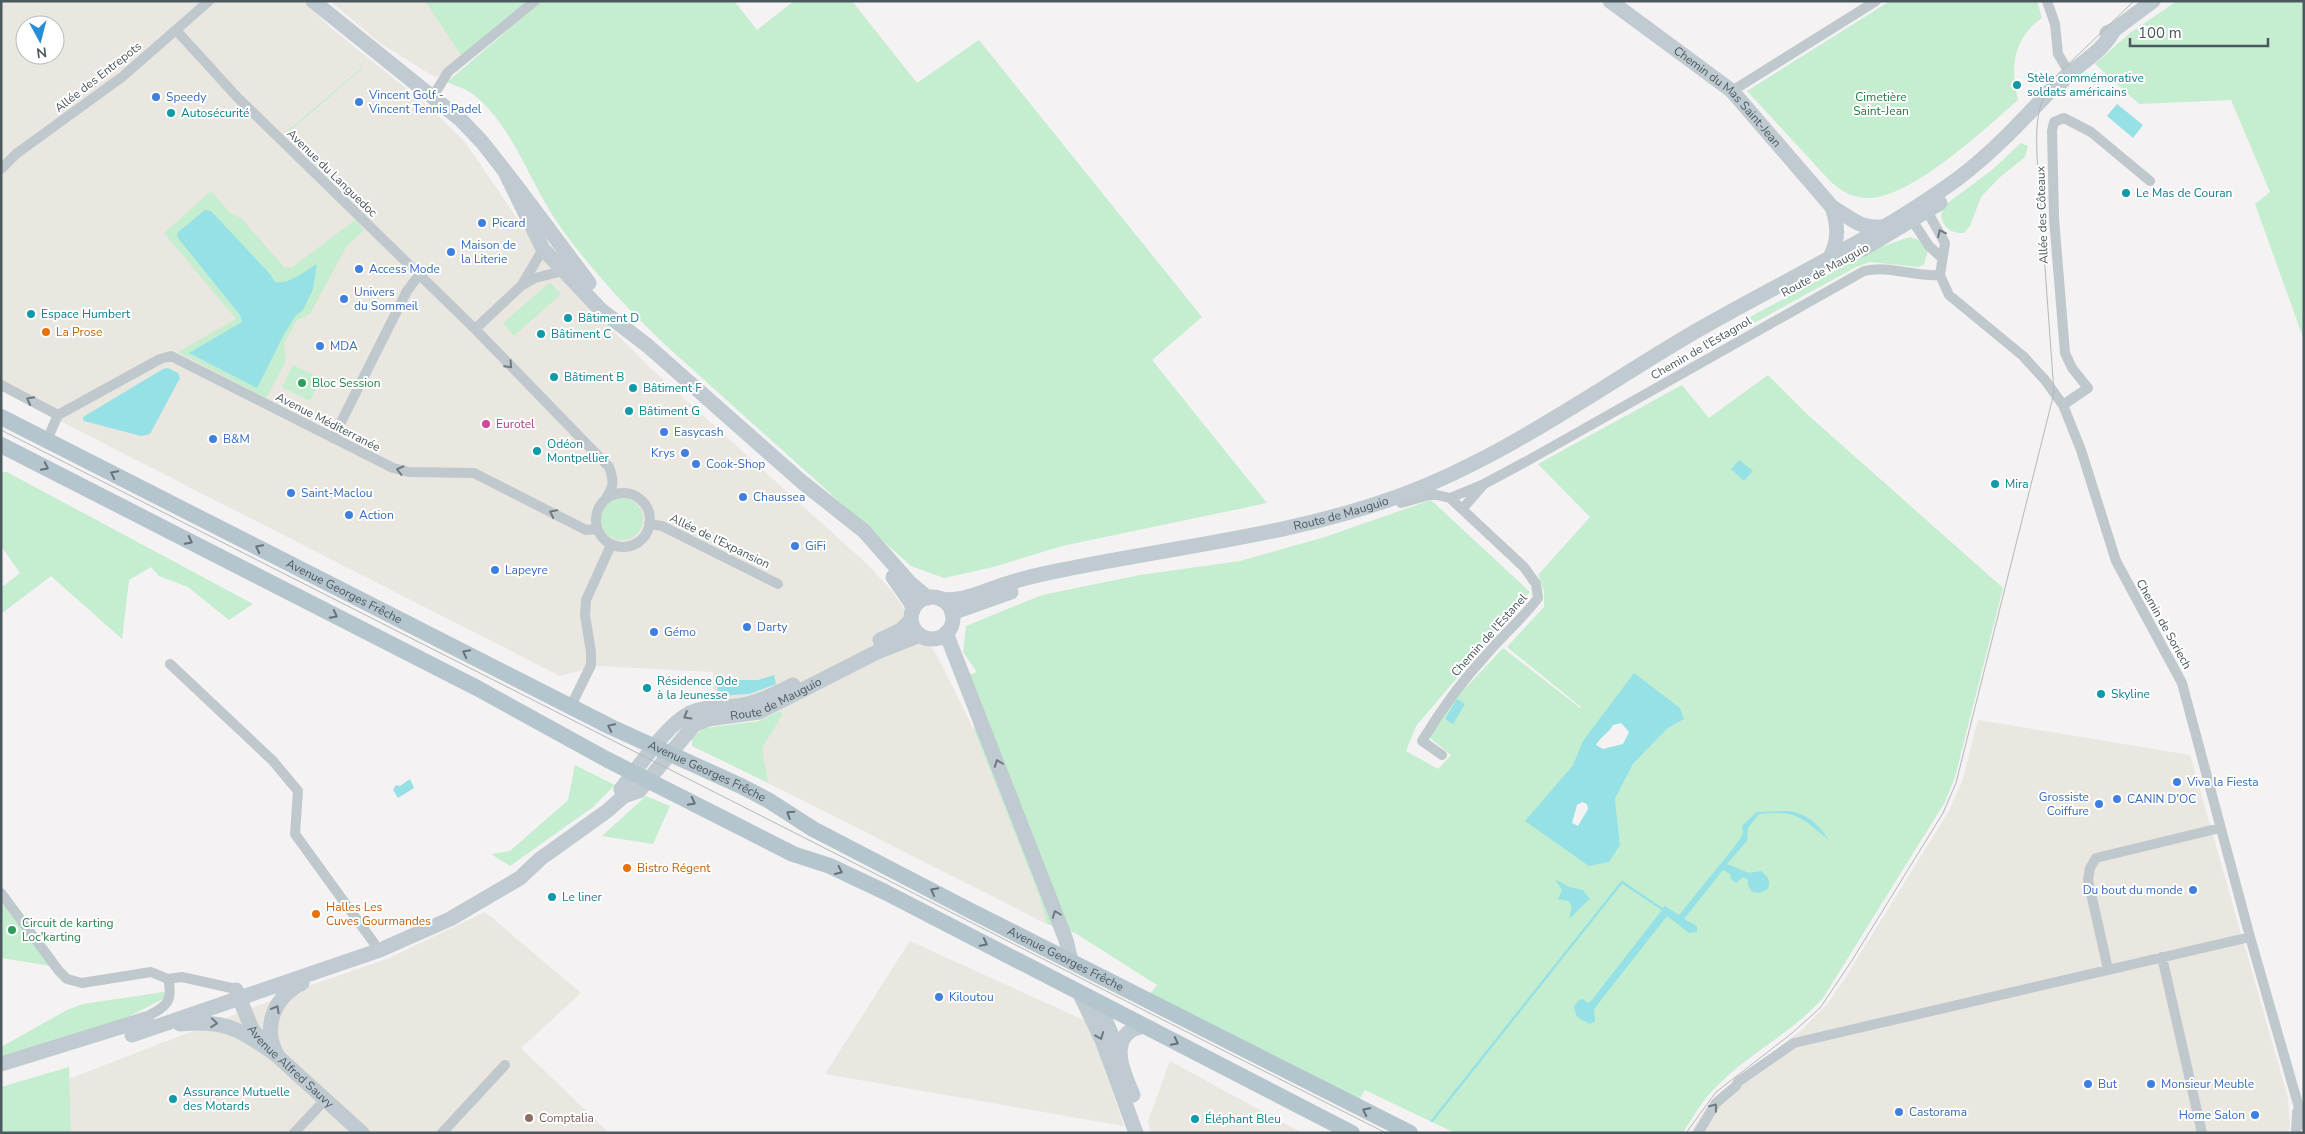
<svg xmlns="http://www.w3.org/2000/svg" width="2305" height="1134" font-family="'Nunito Sans',sans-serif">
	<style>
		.commercial { fill: #eae6e0; fill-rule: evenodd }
		.green { fill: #c5edcf; fill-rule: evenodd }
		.water { fill: #96e1e6; fill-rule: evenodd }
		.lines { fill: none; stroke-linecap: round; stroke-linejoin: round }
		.stream { stroke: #96e1e6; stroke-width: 2.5 }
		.street { stroke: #bfc8cd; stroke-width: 10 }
		.secondary { stroke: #bfcbd1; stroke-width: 15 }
		.primary { stroke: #b4c5ce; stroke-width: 16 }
		.tram { stroke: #b4b8bb; stroke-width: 1 }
		.oneway { stroke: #6e7a7f }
		.oneway2 { stroke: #65737a }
		.oneway3 { stroke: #6e7a80 }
		.culture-dot { fill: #0f9aa8; stroke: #fff; stroke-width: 2 }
		.shop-dot { fill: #3f7fe0; stroke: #fff; stroke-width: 2 }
		.food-dot { fill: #e8710a; stroke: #fff; stroke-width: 2 }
		.leisure-dot { fill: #2e9e5b; stroke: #fff; stroke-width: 2 }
		.hotel-dot { fill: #d1479c; stroke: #fff; stroke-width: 2 }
		.education-dot { fill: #8d6e63; stroke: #fff; stroke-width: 2 }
		.labels { text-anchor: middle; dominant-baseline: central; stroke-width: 4; stroke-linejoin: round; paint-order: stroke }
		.street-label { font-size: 12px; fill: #4b585e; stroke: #fff }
		.culture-label { font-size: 12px; fill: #0d838f; stroke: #fff; text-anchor: start }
		.shop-label { font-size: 12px; fill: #366cbe; stroke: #fff; text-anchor: start }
		.park-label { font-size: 12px; fill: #1f7b40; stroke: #fff }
		.food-label { font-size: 12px; fill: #c56008; stroke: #fff; text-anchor: start }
		.leisure-label { font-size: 12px; fill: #27864d; stroke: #fff; text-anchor: start }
		.hotel-label { font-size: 12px; fill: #b23c85; stroke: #fff; text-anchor: start }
		.education-label { font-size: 12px; fill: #785e54; stroke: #fff; text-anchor: start }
	</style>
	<rect width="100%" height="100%" fill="#f4f2f2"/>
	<path class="commercial" d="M1,1H304L332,29L427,105L465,142L524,229L572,288L648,366L868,565L892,591L938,657L974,730L1038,893L1047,924L768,783L762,748L782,714L779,711L713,700V672L598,666L560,676L1,391ZM25,25H55V55H25Z
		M330,1H425L462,57L436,78L380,43Z
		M1978,720L2190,755L2288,1098L2290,1127L2288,1133H1690L1710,1102L1721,1091L1804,1028L1828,1003L1847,975L1949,811L1963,779Z
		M485,912L581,993L521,1048L609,1133H71L69,1079L311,985L387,959Z
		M910,941L1088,1022L1124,1126L825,1074Z
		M1170,1061L1302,1133H1150L1148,1121Z"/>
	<path class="green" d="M425,1H531L462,57Z
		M542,1H734L757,30L794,1H852L917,83L979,40L1202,317L1152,360L1267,503L1062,546L993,567L944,578L911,566L660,340C623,304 587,265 557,222C530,183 513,126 474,95C467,89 456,86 447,82Z
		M1890,1H2037L2042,18C2013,38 2010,68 2018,100C1985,129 1915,194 1872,198C1855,199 1842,192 1830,181L1747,91Z
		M2177,1H2304V340L2255,204L2270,192L2231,100L2139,104L2095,64L2130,33Z
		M361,68L362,69L290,131L320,164L318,166L285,133Z
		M2021,143L2028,146L2025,157L1999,178L1981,197L1970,226L1964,233C1951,234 1942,227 1941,214L1945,205L1992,170Z
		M211,191L230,213L241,218L284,267L291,268L355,220L364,230L346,247L310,314L297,320L284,343L286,361L266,398L178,352L236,319L164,233Z
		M1910,237L1919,240L1928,251L1924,264L1919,267L1870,262L1856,267L1754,323L1750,317L1877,248Z
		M550,282L561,294L514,336L503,323Z
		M293,365L321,379L310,401L282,387Z
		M1768,375L1808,415L2003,588L1955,777L1945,802L1823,998C1792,1033 1749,1053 1717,1086C1703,1100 1693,1116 1683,1133H1455L1365,1090L1358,1102L1150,994L1157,985L1075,933L1047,924L1038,893L974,730L973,710L961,678L977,672L963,652L966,626L1042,595L1140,575L1240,561L1325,537L1431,500L1530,592L1416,726L1406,751L1438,769L1451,755L1429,737L1448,707L1503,648L1580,708L1581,707L1507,647L1544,607V591L1538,575L1590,517L1538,464L1682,385L1709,418ZM1634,673L1683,719L1668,728L1633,764L1615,799L1620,845L1526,821L1573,765Z
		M1,472H7L253,604L229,620L188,587L159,576L151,567L129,580L122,639L51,576L1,614V588L20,573L1,546Z
		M601 519a21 21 0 1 1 42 0a21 21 0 1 1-42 0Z
		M779,711L783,714L762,748L768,783L692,746V737L705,728L759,721Z
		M575,765L615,785L593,807L510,866L491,854L510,851L568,800Z
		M646,796L670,806L653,844L602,836Z
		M1,902L51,966L1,958Z
		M164,992L165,998L112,1025L1,1061V1047L67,1010L83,1004Z
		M69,1067L71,1133H1V1087Z"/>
	<path class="water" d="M2117,104L2143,125L2133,138L2107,116Z
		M205,210L211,211L270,274L275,282C289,285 305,271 317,264L313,289L303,310L296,315L284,334L257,388L189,353L242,322L240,315L178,238L177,233Z
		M168,368L178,373L180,378L150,434L141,436L84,421L83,417L163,369Z
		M1739,460L1753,471L1744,481L1731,469Z
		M1634,673L1680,708L1684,719L1668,728L1633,764L1615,799L1620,845L1609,862L1589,866L1525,821L1573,765L1583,741ZM1621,723L1629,732L1623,744L1603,749L1596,745C1600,737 1609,733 1613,725ZM1582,802L1587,804L1588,809L1578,826L1572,823L1577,805Z
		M774,675L776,684L749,694L717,696L718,680H758Z
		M1457,699L1465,704L1453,724L1445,719Z
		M410,779L414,788L398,798L393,790L396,785L400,786Z
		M1790,811C1810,816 1817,823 1829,840C1801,817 1796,810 1759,814L1748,828L1747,841L1727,864L1749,873L1761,871C1768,877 1771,880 1768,889L1760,893L1752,892L1748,885V880L1743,877L1736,883L1731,879L1730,874L1723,870L1684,919L1697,926V932L1689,933L1667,916L1594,1009L1595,1021L1590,1024C1580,1018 1575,1019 1574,1006L1579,1000L1584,999L1587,1003L1591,1001L1665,906L1679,915L1735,846L1743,834L1742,826L1757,812Z
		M1555,879L1569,887L1583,890L1590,899L1569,919L1572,906L1568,901L1558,899L1562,890Z"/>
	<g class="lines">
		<path class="stream" d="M1432,1121L1622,882L1662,909"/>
		<path class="street" d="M2047,1L2055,24L2058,54L2070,74
			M176,30L237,97L475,329L609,467C614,480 614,487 606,498
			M1732,91L1876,1
			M433,96L448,72L535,1
			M1,169L16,154L122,77L209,1
			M1927,211L1945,243L1940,275L1949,295L2023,356L2045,380L2063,405L2081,450L2116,561L2182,683L2250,937L2304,1125
			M1912,220L1929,246L1942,258
			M523,283L543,249
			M475,329L521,286L535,278L563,271
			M1,385L58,415
			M2063,405L2088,388L2072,368L2065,353L2054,218L2052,131L2054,122L2064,118L2091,132L2150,181
			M58,415L160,359L171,356L393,468L409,472L474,473L586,530L597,529
			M333,438L407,291L419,275
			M47,440L58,415
			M596 520a27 27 0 1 1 54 0a27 27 0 1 1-54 0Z
			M1450,498L1484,484L1527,461L1864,271C1890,265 1914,277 1940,275
			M1401,503L1433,494L1450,498L1524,567L1536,584L1538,598C1522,619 1503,635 1486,655C1461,682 1441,710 1422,741L1442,755
			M1463,508L1484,484
			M649,524L662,526L778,584
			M170,664L273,761L298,791L295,834L374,943
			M571,706L591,665V652L585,615L586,600L611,545
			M1,893L59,971L67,979L82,983L151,972L168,979L182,977L236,989
			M2162,957L2202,1133
			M2108,969L2088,880L2090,868L2096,858L2220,828
			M141,1020C161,1008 175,1006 168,979
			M294,1133L325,1100
			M442,1133L505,1065
			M1698,1133L1716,1103L1736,1086L1738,1082L1794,1043L2250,937
			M2296,1133L2297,1112"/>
		<g class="secondary">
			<path d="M313,1L461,120L482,142L518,188L589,283"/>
			<path id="s1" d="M1610,1L1732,91L1832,207C1838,224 1839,239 1831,255"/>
			<path d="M2107,33L2114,30L2153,1"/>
			<path d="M507,176L543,249L601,310L648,346L802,482L864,531L910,583L928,598"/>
			<path d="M1832,207C1852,218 1857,228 1882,227"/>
			<path d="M1863,249L1940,203"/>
			<path d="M893,577L911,603L913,610"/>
			<circle cx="932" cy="618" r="21"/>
			<path id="s2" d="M940,599C963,603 985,590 1006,584C1026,577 1047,573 1067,569C1179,546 1294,535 1402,495C1506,456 1596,390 1691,334C1779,283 1873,240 1956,180C1991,154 2021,122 2051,90C2061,85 2066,76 2075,69C2089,58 2105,47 2114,30"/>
			<path d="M952,613L1011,592"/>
			<path d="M946,633L1066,940L1071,961"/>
			<path d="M880,640L901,630L911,620"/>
			<path d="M624,796L621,789C639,767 667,724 690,713C705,706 721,708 736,706C756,704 775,694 793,685"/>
			<path id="s3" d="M236,990L252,1029L263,1043L362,1133"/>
			<path d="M1079,992L1102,1040L1136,1133"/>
			<path d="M1098,1002L1120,1055"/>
			<path d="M180,1024C227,1019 239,1030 277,1055"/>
			<path id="s4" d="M132,1035L380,950L450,919L520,878L540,859L607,811L624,796L639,791L694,725L708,719L759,712L877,652L920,635"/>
			<path d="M276,1053C263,1026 274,997 302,983"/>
			<path d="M1,1064L146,1019"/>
			<path d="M1133,1095C1126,1078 1110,1047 1129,1032C1133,1029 1140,1027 1144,1026"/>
		</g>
		<g class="primary">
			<path id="s5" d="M1,417L611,727L741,786L768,800L813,829L969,910L1410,1133"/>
			<path d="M1,445L477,688L606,759L740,827L793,854L830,866L885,892L1352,1133"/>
		</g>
		<path class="tram" d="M1,430L1386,1133
			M1686,1133L1716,1092L1791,1034L1820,1008L1851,962L1943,813L1956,783L2054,393L2037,156C2036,122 2036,104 2057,75L2134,1"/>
	</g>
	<defs><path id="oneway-chevron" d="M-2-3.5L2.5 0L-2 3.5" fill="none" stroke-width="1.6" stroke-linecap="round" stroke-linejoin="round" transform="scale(1.25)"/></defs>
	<g class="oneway">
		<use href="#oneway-chevron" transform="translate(1941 233) rotate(-116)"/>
		<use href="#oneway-chevron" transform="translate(509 365) rotate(47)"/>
		<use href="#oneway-chevron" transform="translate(30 400) rotate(-152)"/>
		<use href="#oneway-chevron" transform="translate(400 470) rotate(-166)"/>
		<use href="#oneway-chevron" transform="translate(553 513) rotate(-153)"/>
		<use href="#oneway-chevron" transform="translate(1714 1107) rotate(-52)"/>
	</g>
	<g class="oneway2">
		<use href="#oneway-chevron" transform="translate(45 467) rotate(27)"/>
		<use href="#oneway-chevron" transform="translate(114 474) rotate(-153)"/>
		<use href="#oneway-chevron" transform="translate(189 541) rotate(27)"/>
		<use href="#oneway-chevron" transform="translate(259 548) rotate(-153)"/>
		<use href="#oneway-chevron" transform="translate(334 615) rotate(27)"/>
		<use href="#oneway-chevron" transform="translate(466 653) rotate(-153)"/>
		<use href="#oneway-chevron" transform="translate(611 727) rotate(-154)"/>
		<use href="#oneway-chevron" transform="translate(692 802) rotate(27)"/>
		<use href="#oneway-chevron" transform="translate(790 814) rotate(-147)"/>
		<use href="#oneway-chevron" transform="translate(839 871) rotate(25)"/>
		<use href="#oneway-chevron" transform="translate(934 891) rotate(-152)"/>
		<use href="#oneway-chevron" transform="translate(984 943) rotate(27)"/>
		<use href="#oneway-chevron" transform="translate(1175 1042) rotate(27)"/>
		<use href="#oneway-chevron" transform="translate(1366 1111) rotate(-153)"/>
	</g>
	<g class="oneway3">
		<use href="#oneway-chevron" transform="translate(687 716) rotate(149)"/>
		<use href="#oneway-chevron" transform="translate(998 763) rotate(-111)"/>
		<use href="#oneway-chevron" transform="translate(1056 914) rotate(-111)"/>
		<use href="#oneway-chevron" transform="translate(276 1009) rotate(-60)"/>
		<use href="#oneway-chevron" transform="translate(214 1023) rotate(6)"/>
		<use href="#oneway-chevron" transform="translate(1100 1036) rotate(68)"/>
	</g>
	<g class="culture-dot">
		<circle cx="2017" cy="85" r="5"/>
		<circle cx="171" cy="113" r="5"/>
		<circle cx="2126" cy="193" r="5"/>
		<circle cx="31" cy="314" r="5"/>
		<circle cx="568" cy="318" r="5"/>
		<circle cx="541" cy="334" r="5"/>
		<circle cx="554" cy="377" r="5"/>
		<circle cx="633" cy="388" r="5"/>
		<circle cx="629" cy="411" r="5"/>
		<circle cx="537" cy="451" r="5"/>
		<circle cx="1995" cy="484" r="5"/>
		<circle cx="647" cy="688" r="5"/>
		<circle cx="2101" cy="694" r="5"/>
		<circle cx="552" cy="897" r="5"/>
		<circle cx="173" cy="1099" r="5"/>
		<circle cx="1195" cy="1119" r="5"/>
	</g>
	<g class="shop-dot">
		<circle cx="156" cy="97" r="5"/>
		<circle cx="359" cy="102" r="5"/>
		<circle cx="482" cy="223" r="5"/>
		<circle cx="451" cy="252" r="5"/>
		<circle cx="359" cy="269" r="5"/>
		<circle cx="344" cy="299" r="5"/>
		<circle cx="320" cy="346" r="5"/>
		<circle cx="664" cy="432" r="5"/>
		<circle cx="213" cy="439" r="5"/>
		<circle cx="685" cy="453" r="5"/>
		<circle cx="696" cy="464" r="5"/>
		<circle cx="291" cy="493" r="5"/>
		<circle cx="743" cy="497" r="5"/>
		<circle cx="349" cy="515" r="5"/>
		<circle cx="795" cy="546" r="5"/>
		<circle cx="495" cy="570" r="5"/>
		<circle cx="747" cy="627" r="5"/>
		<circle cx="654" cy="632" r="5"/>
		<circle cx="2177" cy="782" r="5"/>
		<circle cx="2117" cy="799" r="5"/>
		<circle cx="2099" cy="804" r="5"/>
		<circle cx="2193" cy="890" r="5"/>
		<circle cx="939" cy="997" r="5"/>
		<circle cx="2088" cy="1084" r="5"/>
		<circle cx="2151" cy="1084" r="5"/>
		<circle cx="1899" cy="1112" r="5"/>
		<circle cx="2255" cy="1115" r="5"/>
	</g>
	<g class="food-dot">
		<circle cx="46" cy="332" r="5"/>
		<circle cx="627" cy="868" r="5"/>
		<circle cx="316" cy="914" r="5"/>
	</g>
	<g class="leisure-dot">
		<circle cx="302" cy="383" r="5"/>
		<circle cx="12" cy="930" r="5"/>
	</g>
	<circle class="hotel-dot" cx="486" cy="424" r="5"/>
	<circle class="education-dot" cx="529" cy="1118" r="5"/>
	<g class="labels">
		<g class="street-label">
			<text transform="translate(98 77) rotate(-38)">Allée des Entrepots</text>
			<text stroke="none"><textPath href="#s1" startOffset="152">Chemin du Mas Saint-Jean</textPath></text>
			<text transform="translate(332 173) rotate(44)">Avenue du Languedoc</text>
			<text transform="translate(2042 215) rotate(-92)">Allée des Côteaux</text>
			<text transform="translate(1825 270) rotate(-29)">Route de Mauguio</text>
			<text transform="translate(1701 348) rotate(-30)">Chemin de l'Estagnol</text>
			<text transform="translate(328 422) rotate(27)">Avenue Méditerranée</text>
			<text stroke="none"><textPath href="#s2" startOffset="411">Route de Mauguio</textPath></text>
			<text transform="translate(720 541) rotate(26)">Allée de l'Expansion</text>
			<text stroke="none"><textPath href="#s5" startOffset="385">Avenue Georges Frêche</textPath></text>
			<text transform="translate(2164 624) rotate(61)">Chemin de Soriech</text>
			<text transform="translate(1489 635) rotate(-48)">Chemin de l'Estanel</text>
			<text stroke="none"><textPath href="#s4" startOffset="741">Route de Mauguio</textPath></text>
			<text stroke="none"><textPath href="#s5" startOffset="790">Avenue Georges Frêche</textPath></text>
			<text stroke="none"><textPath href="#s5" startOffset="1195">Avenue Georges Frêche</textPath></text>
			<text stroke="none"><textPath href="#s3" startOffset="96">Avenue Alfred Sauvy</textPath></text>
		</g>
		<g class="culture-label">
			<text x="2027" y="78">Stèle commémorative<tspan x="2027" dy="14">soldats américains</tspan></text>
			<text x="181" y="113">Autosécurité</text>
			<text x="2136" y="193">Le Mas de Couran</text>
			<text x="41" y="314">Espace Humbert</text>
			<text x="578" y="318">Bâtiment D</text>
			<text x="551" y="334">Bâtiment C</text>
			<text x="564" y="377">Bâtiment B</text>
			<text x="643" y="388">Bâtiment F</text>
			<text x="639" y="411">Bâtiment G</text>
			<text x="547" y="444">Odéon<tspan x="547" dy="14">Montpellier</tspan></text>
			<text x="2005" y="484">Mira</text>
			<text x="657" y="681">Résidence Ode<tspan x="657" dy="14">à la Jeunesse</tspan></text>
			<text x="2111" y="694">Skyline</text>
			<text x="562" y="897">Le liner</text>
			<text x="183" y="1092">Assurance Mutuelle<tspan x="183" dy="14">des Motards</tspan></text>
			<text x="1205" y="1119">Éléphant Bleu</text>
		</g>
		<g class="shop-label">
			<text x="369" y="95">Vincent Golf -<tspan x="369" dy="14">Vincent Tennis Padel</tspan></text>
			<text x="166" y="97">Speedy</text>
			<text x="492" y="223">Picard</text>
			<text x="461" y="245">Maison de<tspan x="461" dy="14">la Literie</tspan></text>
			<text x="369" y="269">Access Mode</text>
			<text x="354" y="292">Univers<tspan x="354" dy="14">du Sommeil</tspan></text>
			<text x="330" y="346">MDA</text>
			<text x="674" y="432">Easycash</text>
			<text x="223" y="439">B&amp;M</text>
			<text x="675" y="453" text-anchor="end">Krys</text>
			<text x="706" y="464">Cook-Shop</text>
			<text x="301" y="493">Saint-Maclou</text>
			<text x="753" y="497">Chaussea</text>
			<text x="359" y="515">Action</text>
			<text x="805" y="546">GiFi</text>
			<text x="505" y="570">Lapeyre</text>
			<text x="757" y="627">Darty</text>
			<text x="664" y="632">Gémo</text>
			<text x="2187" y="782">Viva la Fiesta</text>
			<text x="2089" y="797" text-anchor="end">Grossiste<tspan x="2089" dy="14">Coiffure</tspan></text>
			<text x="2127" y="799">CANIN D'OC</text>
			<text x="2183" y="890" text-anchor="end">Du bout du monde</text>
			<text x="949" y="997">Kiloutou</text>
			<text x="2098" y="1084">But</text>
			<text x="2161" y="1084">Monsieur Meuble</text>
			<text x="1909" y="1112">Castorama</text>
			<text x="2245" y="1115" text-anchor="end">Home Salon</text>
		</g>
		<g class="park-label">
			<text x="1881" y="97">Cimetière<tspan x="1881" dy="14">Saint-Jean</tspan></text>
		</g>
		<g class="food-label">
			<text x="56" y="332">La Prose</text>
			<text x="637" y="868">Bistro Régent</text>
			<text x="326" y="907">Halles Les<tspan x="326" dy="14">Cuves Gourmandes</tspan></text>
		</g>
		<g class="leisure-label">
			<text x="312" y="383">Bloc Session</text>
			<text x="22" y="923">Circuit de karting<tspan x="22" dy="14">Loc'karting</tspan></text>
		</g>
		<g class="hotel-label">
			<text x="496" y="424">Eurotel</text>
		</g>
		<g class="education-label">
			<text x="539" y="1118">Comptalia</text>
		</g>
	</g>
	<rect width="2305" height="1134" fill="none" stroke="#4b585e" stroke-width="5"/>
	<g transform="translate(40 40) rotate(173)"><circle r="24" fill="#ffffff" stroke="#b7bcbf"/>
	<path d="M0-4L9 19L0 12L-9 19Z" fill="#288dd7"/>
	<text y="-8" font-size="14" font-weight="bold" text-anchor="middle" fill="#4b585e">N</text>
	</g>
	<path d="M2130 38v8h138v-8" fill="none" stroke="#4b585e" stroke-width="2.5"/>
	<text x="2138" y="38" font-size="15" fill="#4b585e" stroke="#ffffff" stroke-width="4" paint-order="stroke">100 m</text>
</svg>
